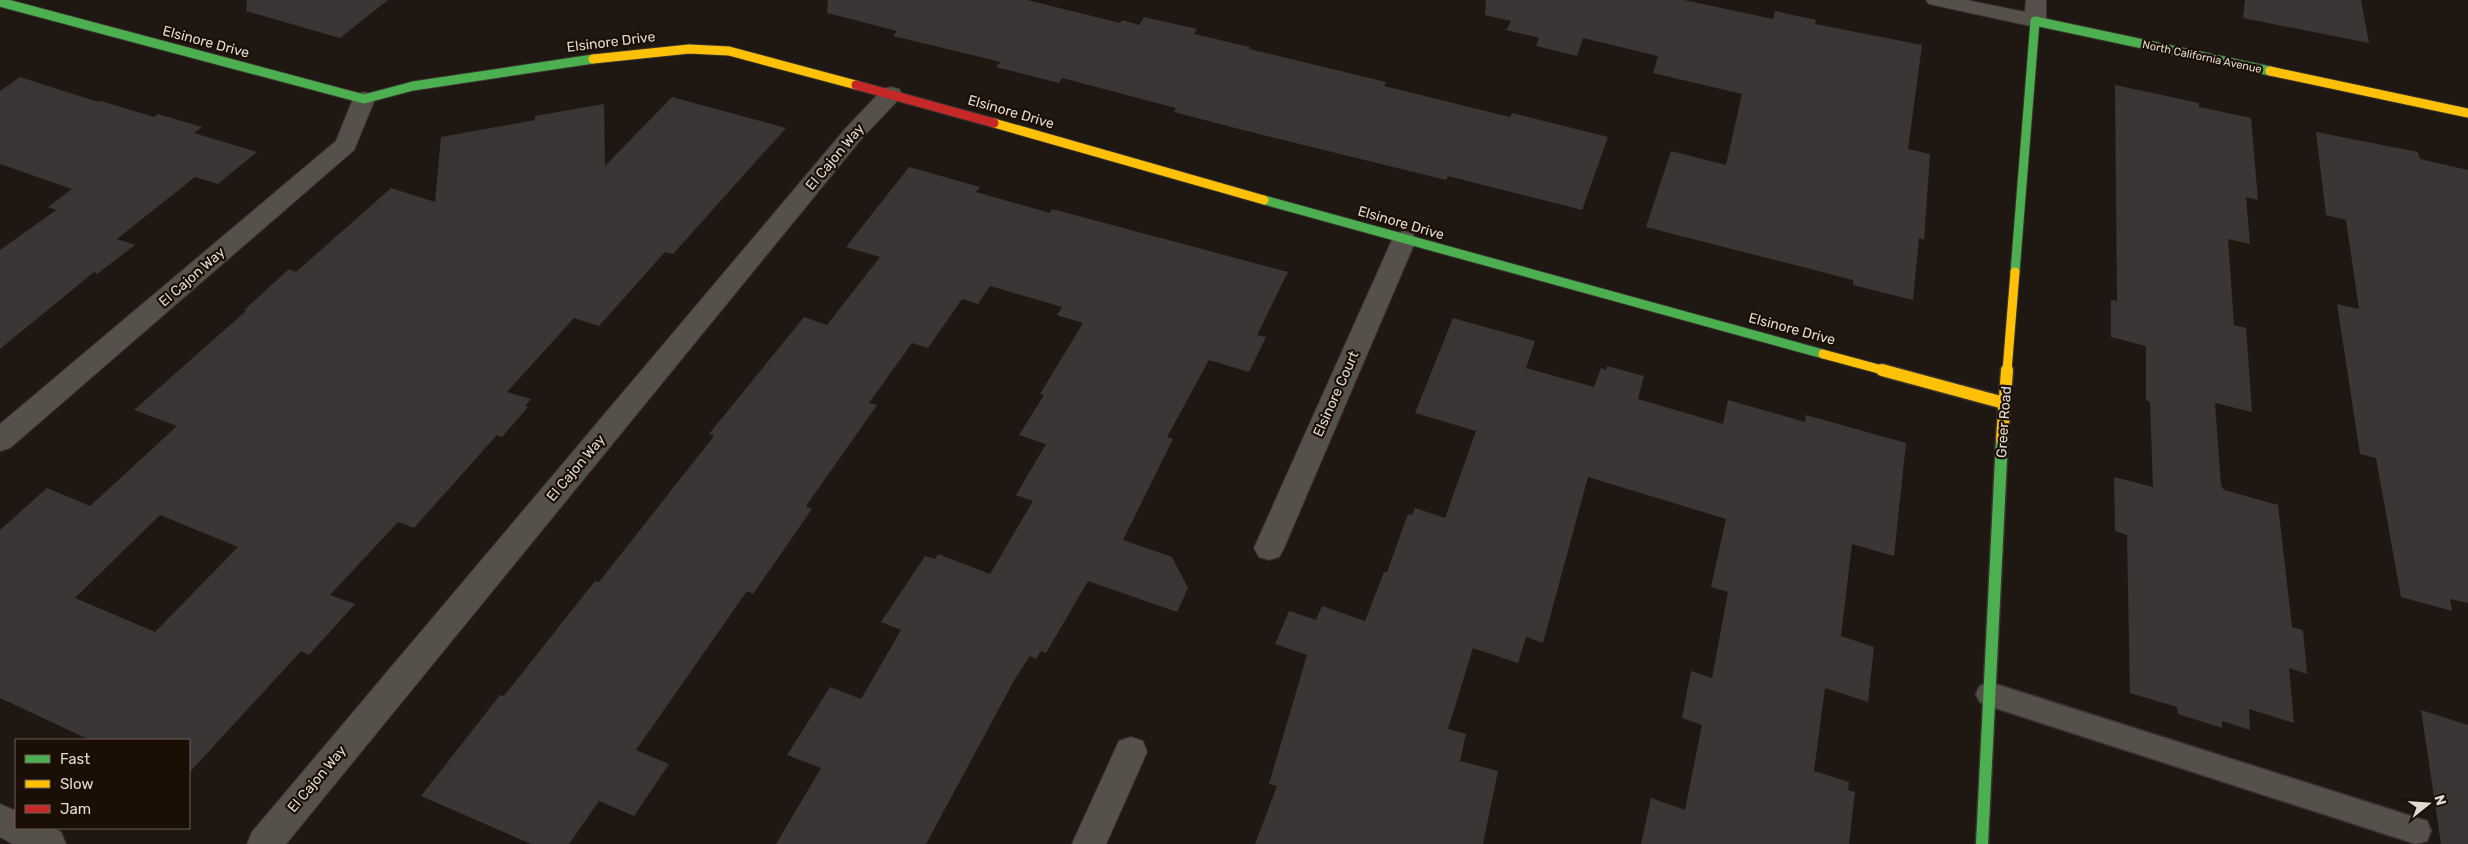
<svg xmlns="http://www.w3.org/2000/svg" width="2468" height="844" font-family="Rubik,sans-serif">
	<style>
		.building { fill: #3a3635; fill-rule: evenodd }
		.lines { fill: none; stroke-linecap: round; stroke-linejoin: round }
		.lane-casing { stroke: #38332e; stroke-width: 3 }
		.street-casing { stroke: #38332e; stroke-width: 2 }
		.fast-far1-casing { stroke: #38332e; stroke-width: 11 }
		.fast-casing { stroke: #38332e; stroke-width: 15 }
		.slow-far1-casing { stroke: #38332e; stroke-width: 11 }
		.slow-casing { stroke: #38332e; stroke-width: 15 }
		.jam-casing { stroke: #38332e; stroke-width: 11 }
		.lane { fill: #56504b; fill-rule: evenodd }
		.street { fill: #56504b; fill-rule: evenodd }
		.fast-far1 { stroke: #4caf50; stroke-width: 9 }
		.fast { stroke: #4caf50; stroke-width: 12 }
		.slow-far1 { stroke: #ffc107; stroke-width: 9 }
		.slow { stroke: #ffc107; stroke-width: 12 }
		.jam { stroke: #c62828; stroke-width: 9 }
		.labels { text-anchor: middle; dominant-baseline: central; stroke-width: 4.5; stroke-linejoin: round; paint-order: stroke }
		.far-street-label { font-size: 11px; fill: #e2d9d1; stroke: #1b0f05 }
		.street-label { font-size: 14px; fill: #e2d9d1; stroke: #1b0f05 }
	</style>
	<rect width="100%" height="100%" fill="#1f1812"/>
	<path class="building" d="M247,0H388L340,38L246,11Z
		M828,0H1027L1120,23L1122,20L1139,25L1144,17L1197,29L1194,34L1250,47L1249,49L1386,82L1384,86L1510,117L1512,113L1608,137L1582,210L1448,176L1446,180L1243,130L1174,112L1176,108L1062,78L1059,83L996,67L1001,62L893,36L897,31L827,13Z
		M1486,0H1684L1773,19L1775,11L1816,20L1815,24L1922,45L1908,149L1930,154L1924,240L1919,238L1913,300L1853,285V280L1646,227L1671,151L1726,165L1742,94L1653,73L1658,56L1583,38L1577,56L1536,46L1539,38L1506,30L1511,21L1485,15Z
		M2245,0H2361L2369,43L2243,18Z
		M20,77L98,102L101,101L154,117L158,114L202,127L194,133L257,152L218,184L195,177L117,239L135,245L97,274L94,272L0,349V250L56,210L48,207L72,189L0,164V91Z
		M2115,85L2199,103V107L2251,118L2258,200L2246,197L2250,244L2228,239L2234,325L2246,328L2252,412L2215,403L2221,485L2224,490L2278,505L2292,627L2303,630L2307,674L2289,668L2294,723L2249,709L2250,730L2222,721V728L2178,714L2177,707L2130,693L2127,535L2115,531L2114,477L2153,487L2150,402L2146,400V346L2111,337V300L2117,301Z
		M672,97L786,128L673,254L665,252L599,326L574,318L507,392L531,399L525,406L528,407L502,437L497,435L414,528L398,522L330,595L355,604L309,655L301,651L189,773V740H90L0,698V530L47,488L90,506L177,426L134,410L246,311L244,310L289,269L296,272L391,188L435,202L441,137L535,120V116L604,104L605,166ZM160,515L238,547L155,632L75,598Z
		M2316,132L2418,152L2420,159L2468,170V603L2450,599L2452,611L2401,597L2376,458L2360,454L2337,304L2359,309L2346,220L2326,215Z
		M909,167L980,187L976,192L1050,213L1052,209L1288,272L1257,335L1266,337L1249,372L1209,360L1167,437L1173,439L1123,540L1172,557L1188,588L1177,612L1088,581L1046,653L1041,651L1036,659L1030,656L1016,677L926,844H776L821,768L787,755L830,687L861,699L901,630L881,622L925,556L935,559L938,554L990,574L1033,501L1016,495L1046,444L1019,435L1044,395L1040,394L1083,323L1057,315L1062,307L990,286L978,304L962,299L928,348L912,343L869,403L877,405L806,506L812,509L753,594L747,591L636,750L669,764L634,816L599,801L569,844H531L421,796L500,695L504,696L595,581L599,582L714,436L709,434L804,317L827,325L880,257L846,247Z
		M1453,318L1535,341L1526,368L1594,387L1601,368L1606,370L1607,366L1644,376L1638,399L1723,424L1728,400L1805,422L1806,415L1906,443L1894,556L1852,544L1841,636L1874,647L1868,702L1825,688L1814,771L1849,782L1848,790L1855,792L1849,844H1641L1651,798L1685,810L1702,725L1682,718L1691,671L1712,678L1728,592L1711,587L1726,519L1588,477L1543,643L1526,637L1518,663L1473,648L1448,729L1466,734L1460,761L1498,771L1483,844H1255L1277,786L1269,784L1307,655L1275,644L1289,611L1316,620L1322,606L1365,621L1384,572H1387L1408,514L1412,515L1415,508L1445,518L1476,431L1415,413Z
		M2421,710L2468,725V844H2441Z"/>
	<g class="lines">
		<g class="lane-casing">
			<path id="lane" d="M1989,682L2417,818L2427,821L2431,831L2427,841L2416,844L1989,706L1980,702L1976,694L1980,686Z"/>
		</g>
		<g class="street-casing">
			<path id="street" d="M1926,0H1966L2025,12L2026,0H2046V21L2043,26L2035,27L1929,4Z
				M891,87L899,89L902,94L899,99L862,138L286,844H247L252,832L846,128L883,89Z
				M364,92L372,94L375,99L354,150L10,448L0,451V424L336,141L353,99L356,94Z
				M1404,231L1413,234L1416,240L1284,548L1279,557L1269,560L1259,557L1254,548L1392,240L1395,234Z
				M1131,737L1143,741L1147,752L1106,844H1072L1119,741Z
				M0,804L16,811V828H52L61,832L66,844H13L0,837Z"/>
		</g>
		<g class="fast-far1-casing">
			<path id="fast-far1" d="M0,2L364,99L413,86L593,59
				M1264,200L1823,354
				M2015,272L2035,21L2270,71"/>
		</g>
		<g class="fast-casing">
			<path id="fast" d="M1982,844L2002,439"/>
		</g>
		<g class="slow-far1-casing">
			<path id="slow-far1" d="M593,59L689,49L729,51L856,85
				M2270,71L2468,113
				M994,123L1264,200
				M1823,354L1886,371
				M2007,371L2015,272"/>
		</g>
		<g class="slow-casing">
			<path id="slow" d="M1882,370L2004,403
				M2002,439L2007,370"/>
		</g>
		<g class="jam-casing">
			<path id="jam" d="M856,85L994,123"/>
		</g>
		<use href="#lane" class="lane"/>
		<use href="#street" class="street"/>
		<use href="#fast-far1" class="fast-far1"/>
		<use href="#fast" class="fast"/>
		<use href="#slow-far1" class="slow-far1"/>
		<use href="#slow" class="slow"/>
		<use href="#jam" class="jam"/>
	</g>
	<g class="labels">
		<g class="far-street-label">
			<text transform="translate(2202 57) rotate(12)">North California Avenue</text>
		</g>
		<g class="street-label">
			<text transform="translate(206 42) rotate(15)">Elsinore Drive</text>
			<text transform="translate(611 42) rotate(-7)">Elsinore Drive</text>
			<text transform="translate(1011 112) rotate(16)">Elsinore Drive</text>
			<text transform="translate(835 157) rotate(-50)">El Cajon Way</text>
			<text transform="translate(1401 223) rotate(16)">Elsinore Drive</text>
			<text transform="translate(192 277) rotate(-41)">El Cajon Way</text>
			<text transform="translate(1792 329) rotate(15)">Elsinore Drive</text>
			<text transform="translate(1336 394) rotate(-66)">Elsinore Court</text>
			<text transform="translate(2004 422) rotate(-86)">Greer Road</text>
			<text transform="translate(576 468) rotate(-50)">El Cajon Way</text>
			<text transform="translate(317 779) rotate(-50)">El Cajon Way</text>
		</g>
	</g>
	<rect x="15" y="739" width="175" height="90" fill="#1b0f05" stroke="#6b6057"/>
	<rect x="25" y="755" width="25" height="8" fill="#4caf50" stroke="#6b6057"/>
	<text x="60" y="764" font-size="15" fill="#e2d9d1">Fast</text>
	<rect x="25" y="780" width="25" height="8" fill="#ffc107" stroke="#6b6057"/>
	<text x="60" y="789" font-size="15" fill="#e2d9d1">Slow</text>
	<rect x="25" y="805" width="25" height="8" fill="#c62828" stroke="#6b6057"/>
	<text x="60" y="814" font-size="15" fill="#e2d9d1">Jam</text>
	<g transform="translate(2428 804) rotate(73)" stroke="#1b0f05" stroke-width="4" paint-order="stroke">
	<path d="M0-4L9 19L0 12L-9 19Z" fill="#e2d9d1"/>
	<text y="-8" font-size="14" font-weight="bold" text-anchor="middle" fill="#e2d9d1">N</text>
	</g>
</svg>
